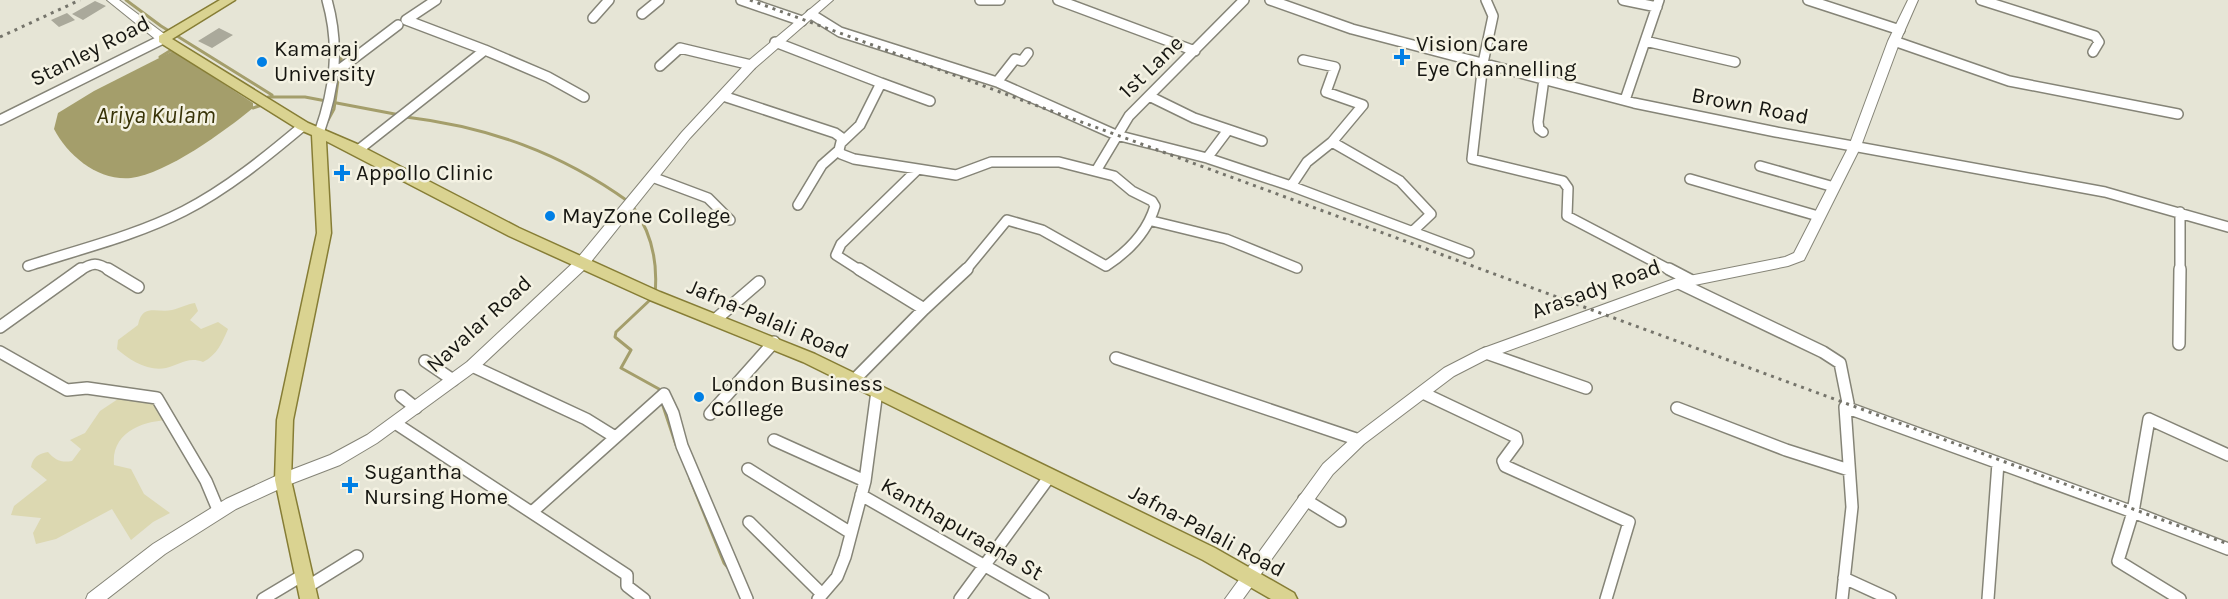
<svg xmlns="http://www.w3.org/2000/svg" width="2228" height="599" font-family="Karla,sans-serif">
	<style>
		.green { fill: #dcd8b1 }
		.water { fill: #a49e6b }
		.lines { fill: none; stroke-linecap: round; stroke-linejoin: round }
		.stream { stroke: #a49e6b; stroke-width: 3 }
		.building { fill: #aaa99b }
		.street-far1-casing { stroke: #858477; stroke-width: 12 }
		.street-casing { stroke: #858477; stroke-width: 14 }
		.secondary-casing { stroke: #858477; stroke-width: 2 }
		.primary-casing { stroke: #867d35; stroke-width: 3 }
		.street-far1 { stroke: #fff; stroke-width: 9 }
		.street { stroke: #fff; stroke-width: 11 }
		.secondary { fill: #fff; fill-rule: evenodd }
		.primary { fill: #dad391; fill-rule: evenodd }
		.rail { stroke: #75746b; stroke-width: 3; stroke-dasharray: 3 5; stroke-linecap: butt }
		.poi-dot { fill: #007fe5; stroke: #f4f2e3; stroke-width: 2 }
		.labels { text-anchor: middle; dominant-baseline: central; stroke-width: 5; stroke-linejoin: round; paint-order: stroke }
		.poi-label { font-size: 22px; fill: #161611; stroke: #f4f2e3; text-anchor: start }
		.street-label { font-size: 22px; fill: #161611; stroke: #f4f2e3 }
		.water-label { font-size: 24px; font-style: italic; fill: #383308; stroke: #f4f2e3 }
	</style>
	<rect width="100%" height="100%" fill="#e6e5d6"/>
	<path class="green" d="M195,303L198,311L190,320L201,329L218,322L228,329C222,343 217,355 203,362C188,356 179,365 166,368C149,372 129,360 117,349L118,340L138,325C142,303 157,313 172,310C180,308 187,304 195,303Z
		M124,395L157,398L172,420C145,420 111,431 114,465L131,469L144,494L170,513L153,522L131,540L112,509L56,539L36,544L33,533L41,518L11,515L14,506L47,480L31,467C33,457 38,454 48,452C55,460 61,463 72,461L81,449L70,440L85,433L100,411Z"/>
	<path class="water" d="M173,51L253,103V108C225,131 166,174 131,178C98,181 68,156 54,129L58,113L94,91Z"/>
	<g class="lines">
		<path class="stream" d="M126,0L161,26L272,95
			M338,40L342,65
			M160,57L173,49
			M268,97H305L400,115
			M253,108L262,105
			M406,117C489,127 561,153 629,202
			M327,122L334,109L339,73
			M633,207C652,233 658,262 655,294
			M651,299L616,332L615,337L631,350L621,368L659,389L660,394
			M662,403L676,445
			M690,479L724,563L729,569"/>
	</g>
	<path class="building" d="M95,1L106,6L83,20L72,14Z
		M67,13L75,20L59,27L51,20Z
		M219,28L233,35L212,48L198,41Z"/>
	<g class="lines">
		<g class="street-far1-casing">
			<path id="street-far1" d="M741,0L802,21
				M980,0H1000
				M1058,0L1195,51
				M1270,0L1352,29L1634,103L1776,132L2105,192L2228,227
				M1486,0L1493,16L1483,63L1472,159L1563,181L1568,188L1567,216L1672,271
				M1623,0L1657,7
				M1808,0L1900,30
				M1981,0L2095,36L2099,42L2093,52
				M642,14L659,0
				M811,14L840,32L997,82L1116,135L1207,158L1291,186L1469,253
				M593,18L609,0
				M406,20L436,0
				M1645,41L1735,62
				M1894,41L2009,81L2178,114
				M775,42L881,83
				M485,50L548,77L584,97
				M1303,60L1335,67L1326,92L1363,105L1332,142
				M660,66L680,48L751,65
				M336,72L398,25
				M997,82L1015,59L1022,61L1028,53
				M723,96L835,133L842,138L839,150L841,154L854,159L956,175L991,162H1059L1114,176L1132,191L1152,201L1155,206C1147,233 1129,251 1106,266L1042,230L1007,220L965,271
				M1149,96L1194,118L1262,141
				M1625,100L1659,0
				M0,120L163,39
				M1543,132L1539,129L1538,122L1544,79
				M319,133C335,88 340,46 327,0
				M841,143L860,125L881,83L930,101
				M357,151L485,50L406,20
				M1207,158L1228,130
				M1760,166L1834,187
				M1096,171L1129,116L1244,0
				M652,177L708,198L730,220
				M1690,179L1818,216
				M1291,186L1307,162L1332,142L1400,181L1431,214L1413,231
				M798,205L822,165L839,150
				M1152,221L1226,239L1297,268
				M28,266C80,249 135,236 184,211C227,189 266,157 303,126
				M79,271C93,262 97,262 111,271
				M861,271L836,255L841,244L917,170
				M2180,271V212"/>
		</g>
		<g class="street-casing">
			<path id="street" d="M108,269L138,287
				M1669,269L1690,280
				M1679,283L1823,352L1840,363L1848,403L1845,407
				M924,309L967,269
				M716,319L759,282
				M0,327L81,269
				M2179,344L2180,269
				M0,352L67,390L87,388L157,398L206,481L219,512
				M1486,353L1586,388
				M1116,358L1359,440
				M425,361L453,380
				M472,366L586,419L615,437
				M854,380L924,309L859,269
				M1423,393L1516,437L1517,442L1503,461L1505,466L1629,522L1606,599
				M401,396L416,408
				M1677,408L1786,450L1849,470
				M710,414L774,342
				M395,423L627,575V586L644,599
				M774,440L865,481
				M748,469L851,533
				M861,495L1043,599
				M1304,499L1340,521
				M532,512L664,394L673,413L682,446L747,599
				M749,522L822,594
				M1844,578L1890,599
				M307,587L357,556
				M263,599L303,575
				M818,599L837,577L845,557L865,481L877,391
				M960,599L1050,476
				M1842,599L1852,507L1845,407L2133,512L2149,419L2228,455
				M1988,599L1998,463
				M2180,599L2118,561L2133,512L2228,549"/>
		</g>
		<g class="secondary-casing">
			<path id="secondary" d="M107,0H119L167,36V42H159Z
				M821,0H833L755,68L690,138L586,268L477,370L377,443L340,465L288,485L236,509L165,554L107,599H86L88,594L153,544L226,499L278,475L330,455L367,435L467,362L576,260L682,132L747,62Z
				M1908,0H1918L1900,41L1861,146L1804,260L1788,266L1680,288L1491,357L1454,376L1364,444L1333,474L1243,599H1225L1323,464L1354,436L1444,368L1481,349L1674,279L1785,257L1794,253L1849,146L1888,41Z"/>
		</g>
		<g class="primary-casing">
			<path id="primary" d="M220,0H235L172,39L308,123L357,144L519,228L660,292L815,354L1215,548L1294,593L1297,599H1271L1203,560L803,362L650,300L509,236L326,141L331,233L293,420L291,480L318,599H300L275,480L277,420L317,233L312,135L298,129L159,42V36Z"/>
		</g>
		<use href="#street-far1" class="street-far1"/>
		<use href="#street" class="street"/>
		<use href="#secondary" class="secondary"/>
		<use href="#primary" class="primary"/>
		<path class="rail" d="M750,0L2228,544
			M0,37L80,0"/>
	</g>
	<g class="poi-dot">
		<path d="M1399 48h6v6h6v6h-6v6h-6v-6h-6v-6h6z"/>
		<circle cx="262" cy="62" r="6"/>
		<path d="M339 164h6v6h6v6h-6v6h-6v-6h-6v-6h6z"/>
		<circle cx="550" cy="216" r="6"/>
		<circle cx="699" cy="397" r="6"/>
		<path d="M347 476h6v6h6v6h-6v6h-6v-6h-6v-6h6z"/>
	</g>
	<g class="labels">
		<g class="poi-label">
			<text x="1416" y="44">Vision Care<tspan x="1416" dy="25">Eye Channelling</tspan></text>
			<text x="274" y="49">Kamaraj<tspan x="274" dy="25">University</tspan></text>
			<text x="356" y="173">Appollo Clinic</text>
			<text x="562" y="216">MayZone College</text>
			<text x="711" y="384">London Business<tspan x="711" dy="25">College</tspan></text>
			<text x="364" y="472">Sugantha<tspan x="364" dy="25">Nursing Home</tspan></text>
		</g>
		<g class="street-label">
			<text transform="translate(90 51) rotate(-27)">Stanley Road</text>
			<text transform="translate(1151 67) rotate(-44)">1st Lane</text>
			<text transform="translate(1750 106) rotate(11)">Brown Road</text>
			<text transform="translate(1596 289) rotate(-20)">Arasady Road</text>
			<text transform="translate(768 319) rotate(23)">Jafna-Palali Road</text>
			<text transform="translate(479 324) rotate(-42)">Navalar Road</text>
			<text transform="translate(962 529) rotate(30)">Kanthapuraana St</text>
			<text transform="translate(1207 531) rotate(28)">Jafna-Palali Road</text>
		</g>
		<g class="water-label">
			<text x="156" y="115">Ariya Kulam</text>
		</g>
	</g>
</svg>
